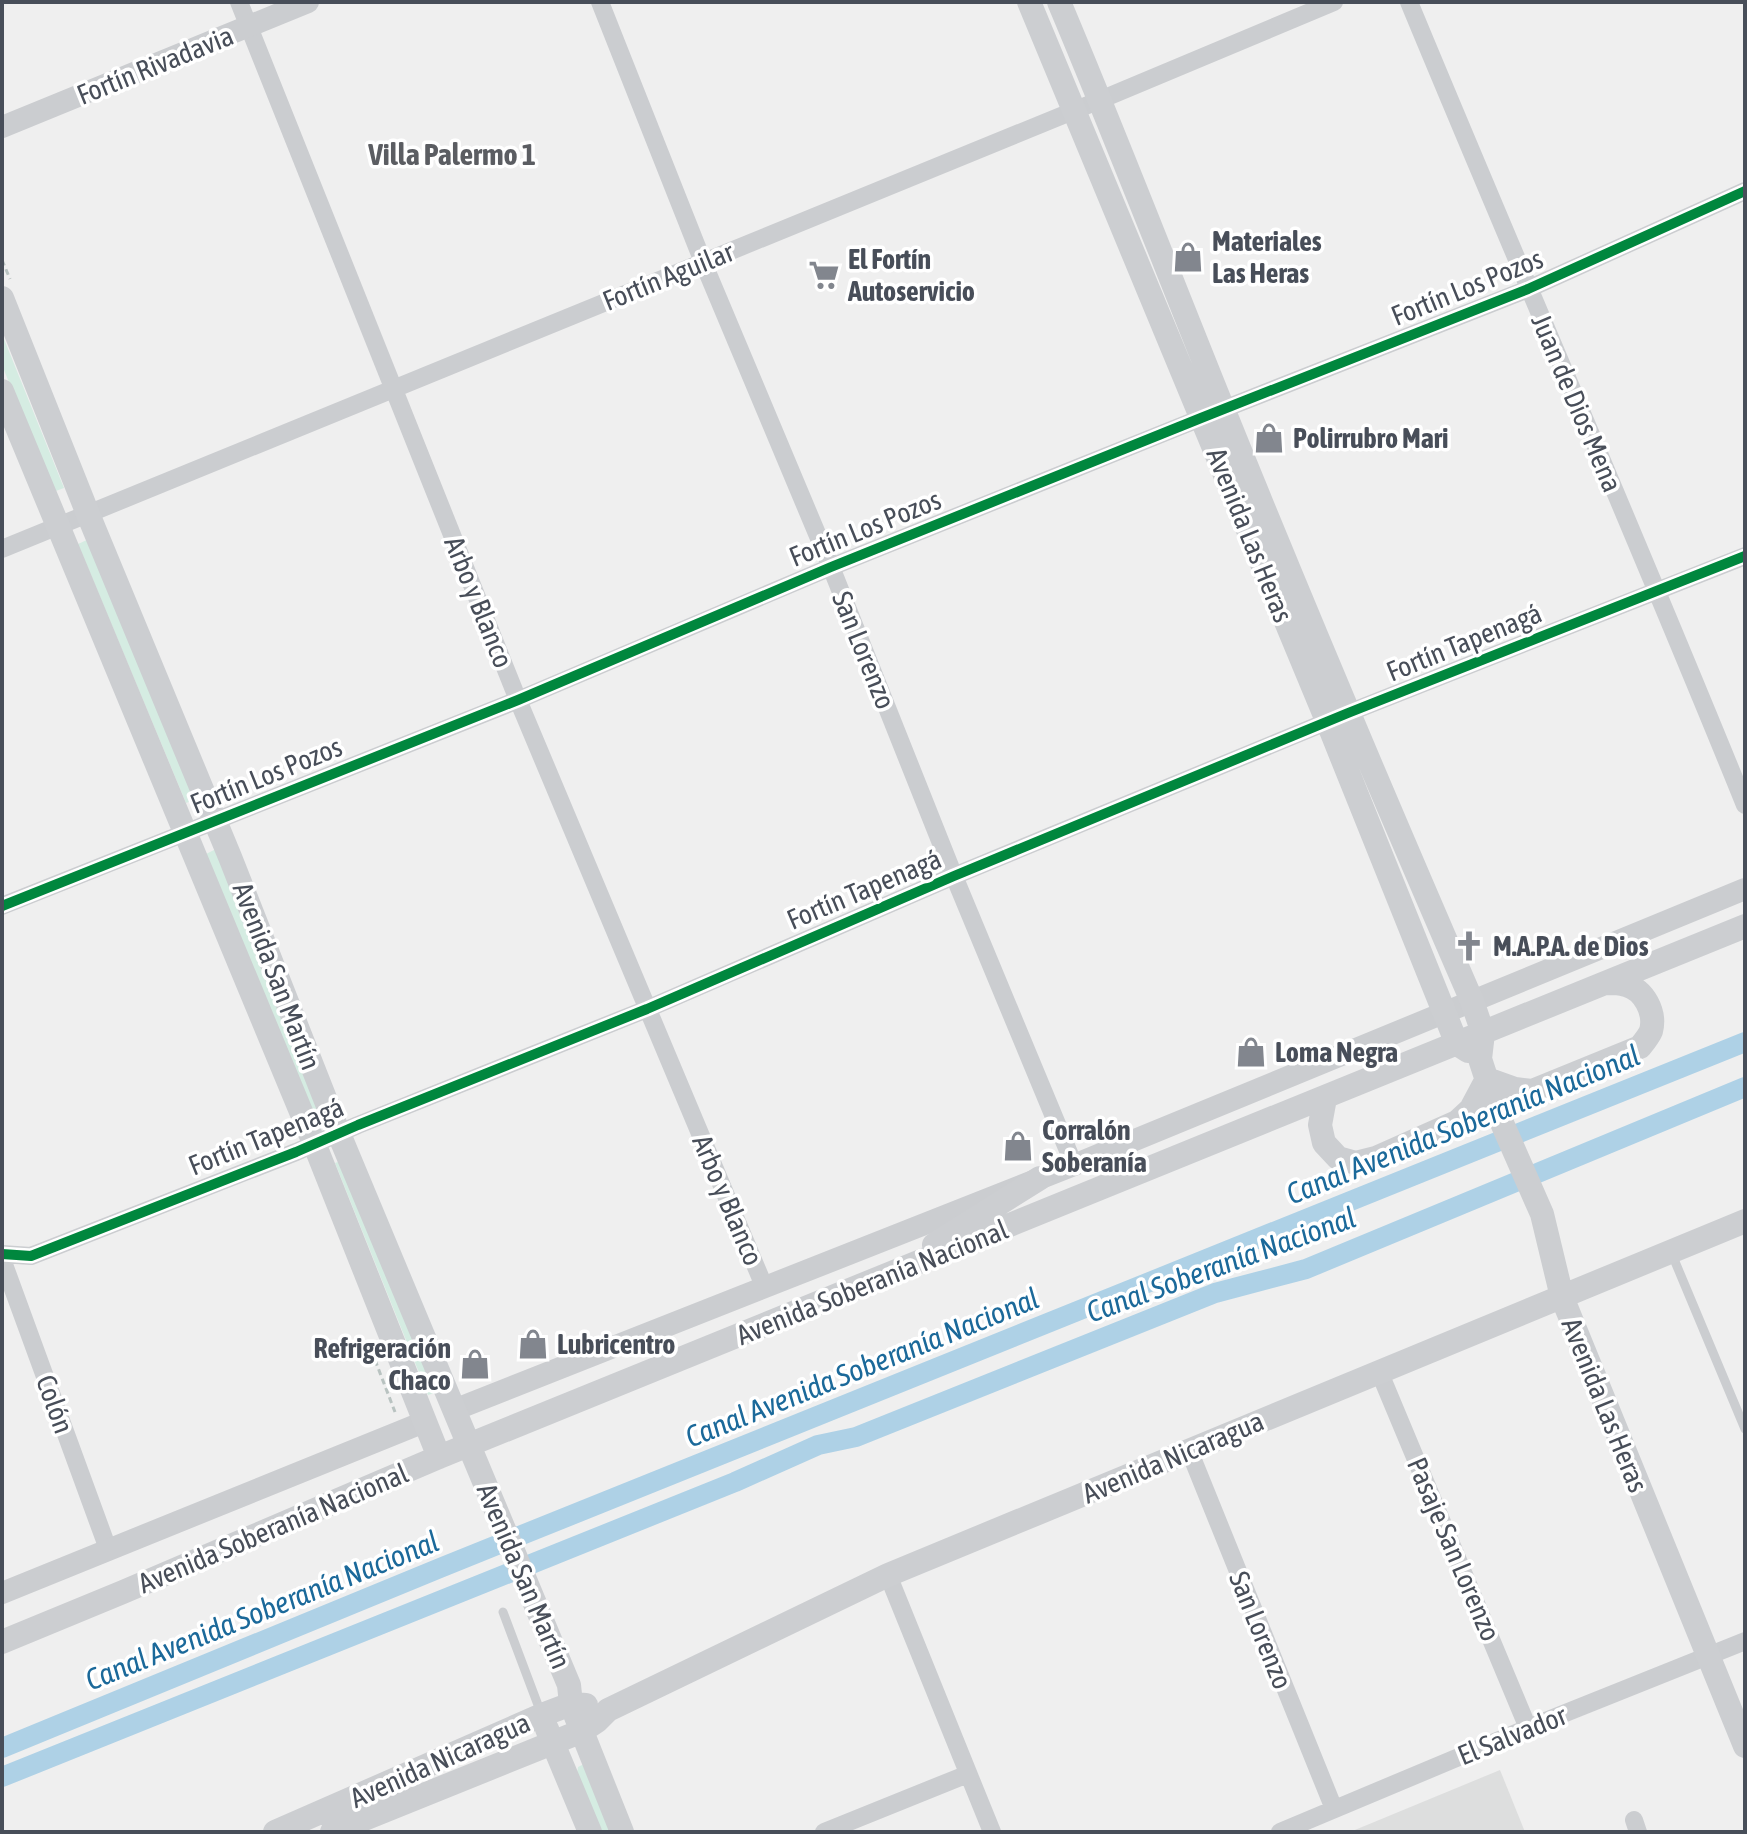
<svg xmlns="http://www.w3.org/2000/svg" width="1747" height="1834" font-family="'Asap Condensed',sans-serif">
	<style>
		.education { fill: #dddede }
		.green { fill: #d5ece2 }
		.lines { fill: none; stroke-linecap: round; stroke-linejoin: round }
		.canal { stroke: #aed1e6; stroke-width: 20 }
		.path { stroke: #b9c3c1; stroke-width: 3; stroke-dasharray: 6 4; stroke-linecap: butt }
		.service { stroke: #cbcdd0; stroke-width: 9 }
		.minor { stroke: #cbcdd0; stroke-width: 18 }
		.tertiary { stroke: #cbcdd0; stroke-width: 22 }
		.secondary { stroke: #ccced1; stroke-width: 24 }
		.cycleway-casing { stroke: #fff; stroke-width: 15 }
		.cycleway { stroke: #00873e; stroke-width: 10 }
		.labels { text-anchor: middle; dominant-baseline: central; stroke-width: 7; stroke-linejoin: round; paint-order: stroke }
		.street-label { font-size: 28px; fill: #484e59; stroke: #fff }
		.poi-label { font-size: 28px; font-weight: bold; fill: #484e59; stroke: #fff; text-anchor: start }
		.neighbourhood-label { font-size: 30px; font-weight: bold; fill: #5b5d62; stroke: #fff }
		.water-label { font-size: 30px; font-style: italic; fill: #1b699a; stroke: #fff }
	</style>
	<rect width="100%" height="100%" fill="#efefef"/>
	<path class="education" d="M1500,1770L1525,1832H1350Z"/>
	<path class="green" d="M2,334L64,488L53,492L2,365Z
		M89,539L196,799L186,803L78,544Z
		M216,849L323,1109L313,1113L206,854Z
		M344,1160L437,1392L428,1395L335,1163Z
		M582,1765L586,1766L613,1832H600L577,1773L578,1767Z"/>
	<g class="lines">
		<path class="canal" d="M2,1748L440,1568L1745,1042
			M2,1777L735,1482L818,1445L856,1437L1215,1293L1306,1269L1745,1087"/>
		<path class="path" d="M2,260L10,279
			M375,1360L395,1412"/>
		<path class="service" d="M1671,1252L1745,1429
			M503,1612L541,1713"/>
		<path class="minor" d="M239,2L518,700L764,1286
			M600,2L703,262L831,567L954,876L1074,1165
			M1409,2C1520,270 1636,536 1745,805
			M2,549L1100,100L1334,2
			M2,906L518,700L831,567L1201,418L1528,289L1745,191
			M2,1254L31,1256L296,1152L358,1125L647,1009L954,876L1348,713L1745,556
			M2,1259L108,1549
			M1379,1371L1528,1728
			M1189,1450L1334,1809
			M888,1575L992,1832
			M1634,1820L1638,1832
			M824,1832L968,1774
			M1280,1832L1528,1728L1745,1641"/>
		<path class="tertiary" d="M2,127L308,2
			M454,1410L1074,1165L1745,889
			M2,1593L424,1422"/>
		<path class="secondary" d="M1029,2L1328,723L1457,1044L1468,1051
			M1059,2C1116,137 1169,275 1224,411C1304,609 1387,805 1472,1001L1483,1033L1480,1059L1498,1114L1542,1214L1562,1297L1745,1746
			M2,298L88,514L230,857L339,1134L569,1685L571,1704L622,1832
			M2,391L314,1143L439,1457
			M1325,1098L1320,1125L1324,1143L1338,1158L1356,1163L1376,1158L1457,1122L1471,1109L1487,1079L1515,1089L1532,1091L1640,1047C1644,1042 1649,1036 1651,1031C1656,1012 1644,990 1626,985C1620,983 1612,983 1606,983
			M934,1245L1040,1178
			M2,1642L123,1592L439,1457L1745,926
			M547,1729L590,1832
			M275,1832L542,1715L571,1704L586,1705
			M332,1832L582,1731L597,1721L608,1710L888,1575L1745,1221"/>
		<g class="cycleway-casing">
			<path id="cycleway" d="M2,906L518,700L831,567L1201,418L1528,289L1745,191
				M2,1254L31,1256L296,1152L358,1125L647,1009L954,876L1348,713L1745,556"/>
		</g>
		<use href="#cycleway" class="cycleway"/>
	</g>
	<defs>
		<g id="shop-bare" transform="scale(2.4)"><path d="M-5-2.5h2.3a2.7 3.5 0 0 1 5.4 0H5L5.5 6h-11ZM-1.5-2.5h3a1.5 2.3 0 0 0-3 0Z" fill="#82868e" stroke="#fff" stroke-width="2.5" paint-order="stroke"/></g>
		<g id="supermarket-bare" transform="scale(2.4)"><path d="M-6-5.5h2.5l.6 2H6L4.5 2H-2.5L-4.4-4H-6ZM-1.5 3.2a1.3 1.3 0 1 0 .1 0ZM3 3.2a1.3 1.3 0 1 0 .1 0Z" fill="#82868e" stroke="#fff" stroke-width="2.5" paint-order="stroke"/></g>
		<g id="church-bare" transform="scale(2.4)"><path d="M-1.2-6h2.4v3.5h3.3v2.4h-3.3V6h-2.4V-.1h-3.3v-2.4h3.3Z" fill="#82868e" stroke="#fff" stroke-width="2.5" paint-order="stroke"/></g>
	</defs>
	<g fill-rule="evenodd">
		<use href="#shop-bare" x="1188" y="257"/>
		<use href="#supermarket-bare" x="824" y="275"/>
		<use href="#shop-bare" x="1269" y="438"/>
		<use href="#church-bare" x="1469" y="946"/>
		<use href="#shop-bare" x="1251" y="1052"/>
		<use href="#shop-bare" x="1018" y="1146"/>
		<use href="#shop-bare" x="533" y="1344"/>
		<use href="#shop-bare" x="475" y="1364"/>
	</g>
	<g class="labels">
		<g class="street-label">
			<text transform="translate(155 65) rotate(-22)">Fortín Rivadavia</text>
			<text transform="translate(668 276) rotate(-22)">Fortín Aguilar</text>
			<text transform="translate(1467 287) rotate(-22)">Fortín Los Pozos</text>
			<text transform="translate(1577 403) rotate(67)">Juan de Dios Mena</text>
			<text transform="translate(865 528) rotate(-22)">Fortín Los Pozos</text>
			<text transform="translate(1250 535) rotate(68)">Avenida Las Heras</text>
			<text transform="translate(479 602) rotate(68)">Arbo y Blanco</text>
			<text transform="translate(1464 642) rotate(-22)">Fortín Tapenagá</text>
			<text transform="translate(864 650) rotate(68)">San Lorenzo</text>
			<text transform="translate(266 775) rotate(-22)">Fortín Los Pozos</text>
			<text transform="translate(864 889) rotate(-23)">Fortín Tapenagá</text>
			<text transform="translate(277 976) rotate(69)">Avenida San Martín</text>
			<text transform="translate(266 1136) rotate(-22)">Fortín Tapenagá</text>
			<text transform="translate(728 1200) rotate(67)">Arbo y Blanco</text>
			<text transform="translate(872 1282) rotate(-22)">Avenida Soberanía Nacional</text>
			<text transform="translate(55 1404) rotate(70)">Colón</text>
			<text transform="translate(1605 1405) rotate(68)">Avenida Las Heras</text>
			<text transform="translate(1173 1457) rotate(-23)">Avenida Nicaragua</text>
			<text transform="translate(273 1528) rotate(-23)">Avenida Soberanía Nacional</text>
			<text transform="translate(1454 1549) rotate(67)">Pasaje San Lorenzo</text>
			<text transform="translate(524 1576) rotate(67)">Avenida San Martín</text>
			<text transform="translate(1261 1630) rotate(68)">San Lorenzo</text>
			<text transform="translate(1512 1735) rotate(-22)">El Salvador</text>
			<text transform="translate(440 1760) rotate(-24)">Avenida Nicaragua</text>
		</g>
		<g class="poi-label">
			<text x="1212" y="241">Materiales<tspan x="1212" dy="32">Las Heras</tspan></text>
			<text x="848" y="259">El Fortín<tspan x="848" dy="32">Autoservicio</tspan></text>
			<text x="1293" y="438">Polirrubro Mari</text>
			<text x="1493" y="946">M.A.P.A. de Dios</text>
			<text x="1275" y="1052">Loma Negra</text>
			<text x="1042" y="1130">Corralón<tspan x="1042" dy="32">Soberanía</tspan></text>
			<text x="557" y="1344">Lubricentro</text>
			<text x="451" y="1348" text-anchor="end">Refrigeración<tspan x="451" dy="32">Chaco</tspan></text>
		</g>
		<g class="neighbourhood-label">
			<text x="452" y="154">Villa Palermo 1</text>
		</g>
		<g class="water-label">
			<text transform="translate(1463 1124) rotate(-22)">Canal Avenida Soberanía Nacional</text>
			<text transform="translate(1221 1264) rotate(-20)">Canal Soberanía Nacional</text>
			<text transform="translate(862 1367) rotate(-22)">Canal Avenida Soberanía Nacional</text>
			<text transform="translate(262 1610) rotate(-22)">Canal Avenida Soberanía Nacional</text>
		</g>
	</g>
	<rect width="1747" height="1834" fill="none" stroke="#484e59" stroke-width="8"/>
</svg>
